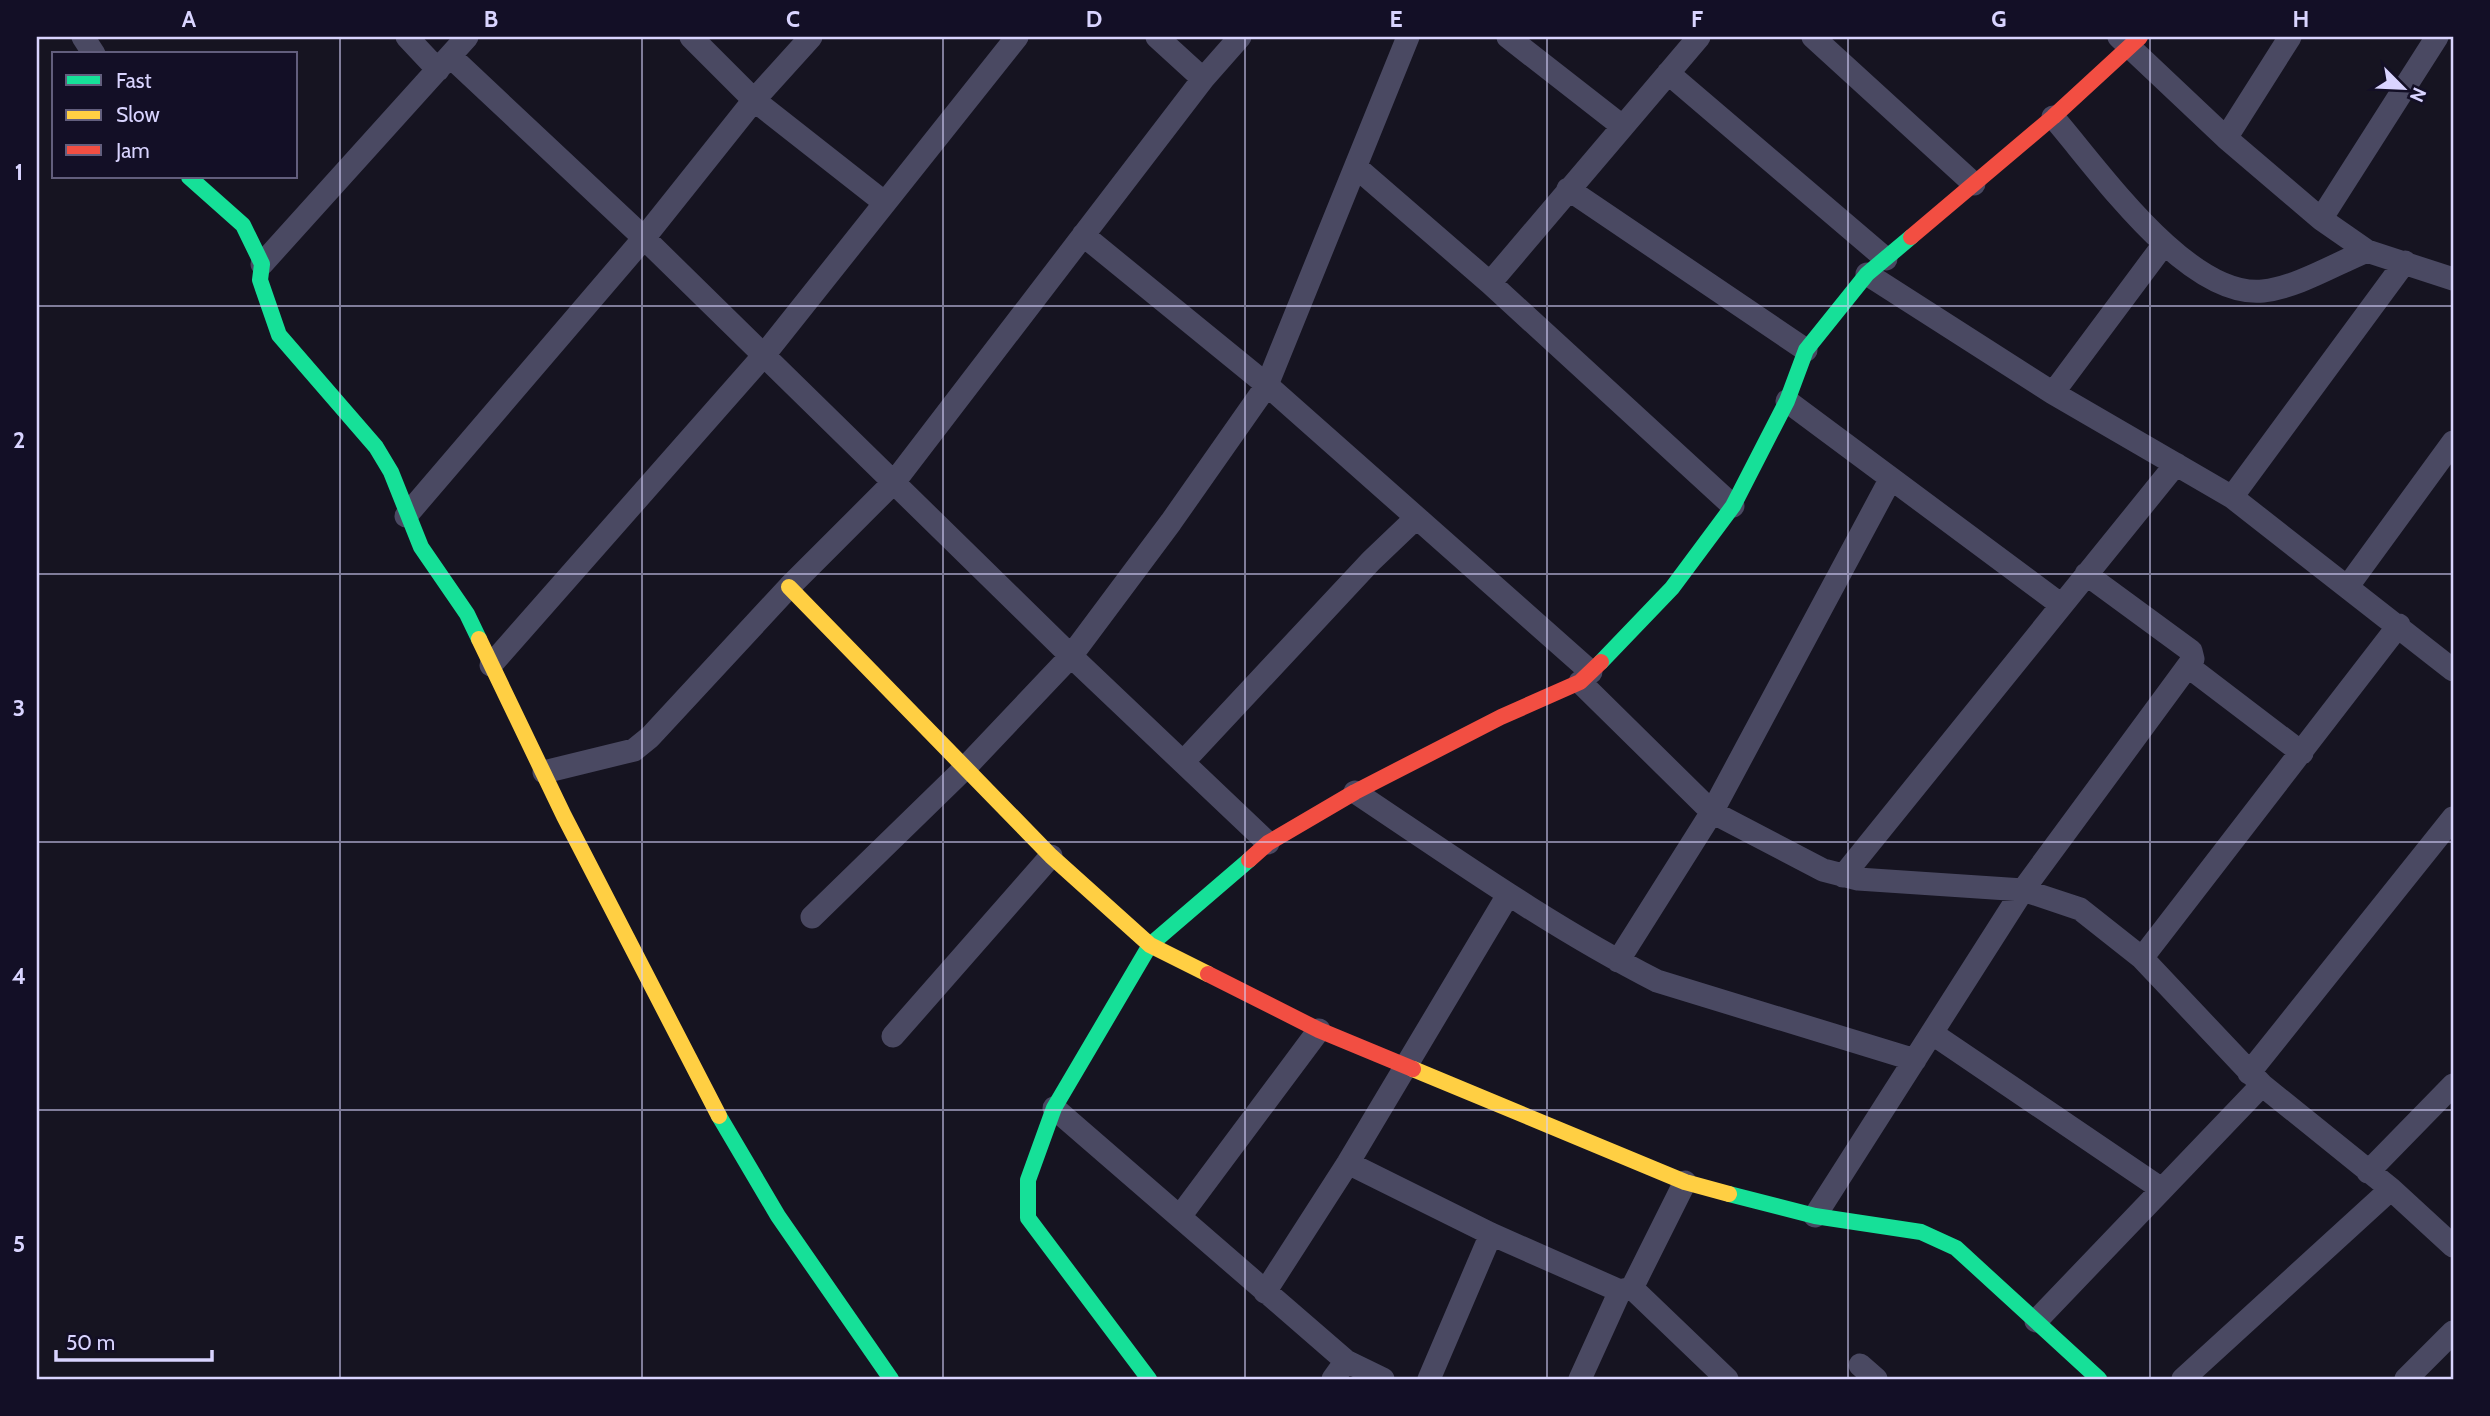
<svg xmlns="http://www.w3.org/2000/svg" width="2490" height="1416" font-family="Cabin,sans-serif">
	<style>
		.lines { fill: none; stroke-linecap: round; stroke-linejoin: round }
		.street { stroke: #4a4962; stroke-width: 23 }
		.fast { stroke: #16e098; stroke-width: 16 }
		.slow { stroke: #ffcf43; stroke-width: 16 }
		.jam { stroke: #f24e42; stroke-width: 16 }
		.grid { fill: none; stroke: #d9d4ff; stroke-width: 2; stroke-opacity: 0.55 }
		.neatline { fill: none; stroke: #d9d4ff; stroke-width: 2.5 }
		.grid-label { font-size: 23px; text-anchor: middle; font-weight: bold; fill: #d9d4ff }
	</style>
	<rect width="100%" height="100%" fill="#161421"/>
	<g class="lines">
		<path class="street" d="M83,37L94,54
			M407,37L438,70
			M691,37L754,100L885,203
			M1157,37L1203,79
			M1508,37L1622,126
			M1813,37L1974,184
			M2119,37L2226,138L2321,219L2367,251L2453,279
			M450,56L644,238L1071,656L1268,843
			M1668,73L1886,259
			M2053,117C2099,170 2188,299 2263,291C2298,287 2335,264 2367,251
			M2226,138L2290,37
			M1356,167L1490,283L1733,506
			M1568,189L1806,350
			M2321,219L2437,37
			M1083,235L1267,385L1591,672
			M262,264L467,37
			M1867,274L2053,393L2232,497L2453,670
			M1490,283L1699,37
			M2053,393L2164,244
			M1787,401L2060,604
			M2232,497L2405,262
			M406,516L644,238L754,100L811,37
			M2348,586L2453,442
			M491,665L764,355L1017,37
			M2189,667L2302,753
			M1580,682L1712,812L1823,870L1858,879L2023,890L2080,909L2142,958L2262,1085L2391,1189L2453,1246
			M1185,760L1371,561L1415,519
			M544,772L634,750L650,737L789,587L895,481L1203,79L1240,37
			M1355,792C1454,858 1551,927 1657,981L1915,1060
			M1843,876L2176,464
			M812,917L964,769L1071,656L1171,522L1267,385L1408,37
			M2142,958L2399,625
			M1618,961L1712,812L1890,480
			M1933,1034L2160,1188
			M893,1036L1051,856
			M2249,1073L2453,818
			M1054,1108L1346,1361L1383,1379
			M1348,1163L1491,1234L1620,1291
			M2368,1172L2453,1085
			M1181,1215L1319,1030
			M1815,1216L2023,890L2193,659L2191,651L2086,574
			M1632,1288L1727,1379
			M1265,1292L1348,1163L1508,895
			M2036,1321L2262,1085
			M1860,1365L1876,1379
			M1333,1379L1346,1361
			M1429,1379L1491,1234
			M1580,1379L1620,1291L1632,1288L1685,1182
			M2183,1379L2391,1189
			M2406,1379L2453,1332"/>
		<path class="fast" d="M189,177L243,225L262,264L260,280L279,335L376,447L391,472L421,547L467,614L479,639
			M1601,662L1672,588L1733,506L1787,401L1806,350L1867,274L1911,237
			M719,1116L778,1216L891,1379
			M1729,1194L1815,1216L1921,1232L1956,1248L2099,1379
			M1149,1379L1028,1218V1180L1054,1108L1150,945L1249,860"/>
		<path class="slow" d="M789,587L1051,856L1150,945L1208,974
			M479,639L564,816L719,1116
			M1413,1069L1685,1182L1729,1194"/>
		<path class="jam" d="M1911,237L2053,117L2140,37
			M1249,860L1268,843L1355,792L1501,717L1580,682L1601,662
			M1208,974L1319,1030L1413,1069"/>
	</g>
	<path class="grid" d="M340,37V1379M642,37V1379M943,37V1379M1245,37V1379M1547,37V1379M1848,37V1379M2150,37V1379M37,306H2453M37,574H2453M37,842H2453M37,1110H2453"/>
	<rect width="2490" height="1416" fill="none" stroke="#130f26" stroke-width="77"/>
	<rect x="52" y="52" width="245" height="126" fill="#130f26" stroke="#625e7d" stroke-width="2"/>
	<rect x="66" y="75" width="35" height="10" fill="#16e098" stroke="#625e7d" stroke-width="2"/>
	<text x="116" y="88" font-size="21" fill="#d9d4ff">Fast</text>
	<rect x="66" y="110" width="35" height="10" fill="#ffcf43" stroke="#625e7d" stroke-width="2"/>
	<text x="116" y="122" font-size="21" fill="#d9d4ff">Slow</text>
	<rect x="66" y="145" width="35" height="10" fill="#f24e42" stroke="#625e7d" stroke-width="2"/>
	<text x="116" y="158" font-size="21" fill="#d9d4ff">Jam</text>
	<g transform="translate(2403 88) rotate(114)" stroke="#130f26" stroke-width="5" paint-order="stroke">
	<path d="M0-5L12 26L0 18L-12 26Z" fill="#d9d4ff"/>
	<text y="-10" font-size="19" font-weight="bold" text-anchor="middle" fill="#d9d4ff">N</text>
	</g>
	<path d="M56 1350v10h156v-10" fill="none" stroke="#d9d4ff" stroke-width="3.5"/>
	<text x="66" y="1350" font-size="21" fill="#d9d4ff" stroke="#130f26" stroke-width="5" paint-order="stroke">50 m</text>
	<rect x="38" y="38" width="2414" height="1340" class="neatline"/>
	<g class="grid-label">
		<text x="189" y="27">A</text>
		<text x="491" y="27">B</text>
		<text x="793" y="27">C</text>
		<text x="1094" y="27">D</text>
		<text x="1396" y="27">E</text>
		<text x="1697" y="27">F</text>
		<text x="1999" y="27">G</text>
		<text x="2301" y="27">H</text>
		<text x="19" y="180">1</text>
		<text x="19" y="448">2</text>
		<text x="19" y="716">3</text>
		<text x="19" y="984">4</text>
		<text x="19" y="1252">5</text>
	</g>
</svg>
